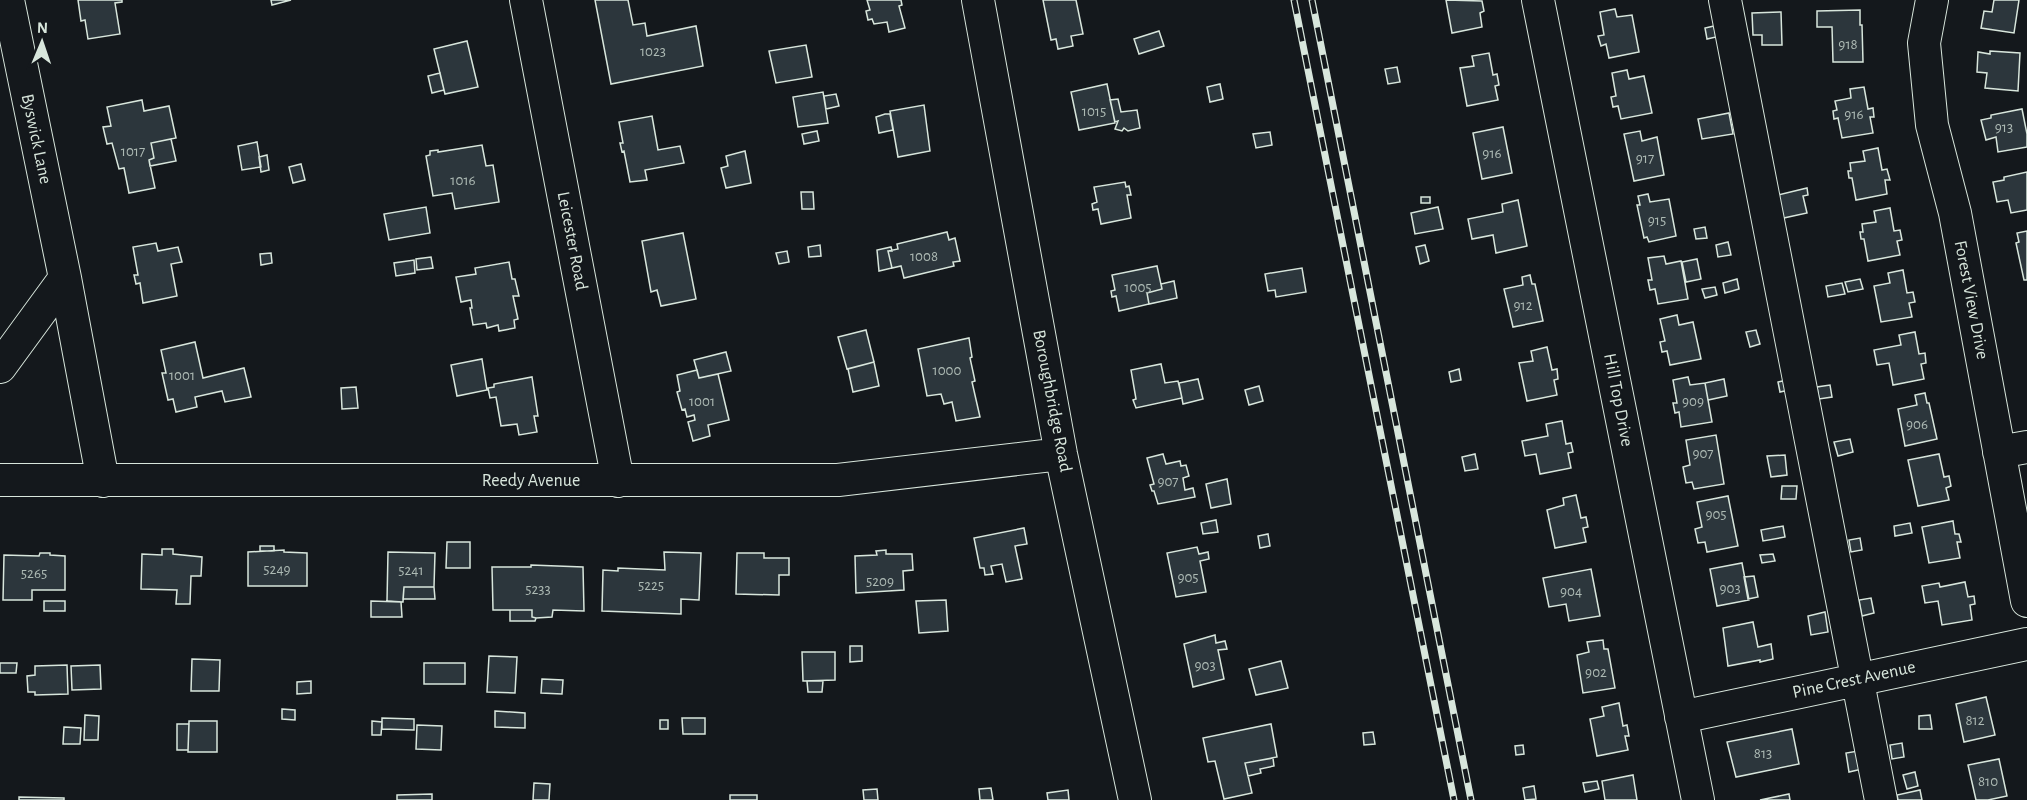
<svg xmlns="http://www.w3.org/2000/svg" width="2027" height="800" font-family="'Alegreya Sans',sans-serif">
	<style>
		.building { fill: #2c363c; stroke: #d8e6dc; stroke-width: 1.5 }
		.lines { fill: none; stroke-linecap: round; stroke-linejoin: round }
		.minor-casing { stroke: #d8e6dc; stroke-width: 34 }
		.minor { stroke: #14181c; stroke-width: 32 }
		.rail-casing { stroke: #d8e6dc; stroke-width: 7 }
		.rail { stroke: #14181c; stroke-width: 4.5; stroke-dasharray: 14; stroke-linecap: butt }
		.labels { text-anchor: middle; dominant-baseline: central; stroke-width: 4.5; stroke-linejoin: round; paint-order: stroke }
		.number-label { font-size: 15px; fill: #adbab4 }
		.street-label { font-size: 18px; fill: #d8e6dc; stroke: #14181c }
	</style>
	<rect width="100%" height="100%" fill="#14181c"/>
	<path class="building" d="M78,0H122V2L115,3L120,34L88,39L85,20L81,21Z
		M271,0H291L272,5Z
		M595,0H628L633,25L645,23L647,36L696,26L703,66L611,84Z
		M867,0H901L902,5L899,6L905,28L889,32L887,22L874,24L872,19L868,20L866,11L870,10Z
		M1043,0H1076L1083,34L1071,36L1073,46L1058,49L1056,39L1051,40Z
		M1446,0L1482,1L1484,11L1480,13L1482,27L1452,33Z
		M1994,0H2019L2014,33L1981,28L1984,11L1992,12Z
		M1615,9L1617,17L1632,15L1639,52L1609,58L1606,44L1601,46L1598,36L1604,35L1600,12Z
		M1860,10V25H1862L1863,62H1833L1832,27H1817V11Z
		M1781,12L1782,45H1762V35H1753L1752,13Z
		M1714,26L1716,37L1707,39L1705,28Z
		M1159,31L1164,46L1139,54L1134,39Z
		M467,41L478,87L445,94L434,49Z
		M806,45L812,77L776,83L769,51Z
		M1990,51L2020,53L2018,91L1985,88L1987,73L1977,72L1978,52L1990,54Z
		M1489,53L1493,75L1497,74L1499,85L1495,86L1498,100L1467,106L1460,68L1474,66L1472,56Z
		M1397,67L1400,82L1388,84L1385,69Z
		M1627,70L1629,79L1644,76L1652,113L1621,119L1618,106L1613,107L1611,97L1616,96L1612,73Z
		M440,73L444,90L432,93L428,76Z
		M1107,84L1115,123L1079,130L1071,92Z
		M1220,84L1223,99L1210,102L1207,87Z
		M1864,87L1868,109L1873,108L1874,117H1870L1873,133L1842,138L1838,118L1834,119L1833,111L1837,110L1835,101L1851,98L1850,89Z
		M823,92L828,123L798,127L793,97Z
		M836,94L839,106L826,109L824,96Z
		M1118,99L1121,112L1137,110L1140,128L1128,131L1124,128L1122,131L1115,129L1118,121L1115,122L1110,100Z
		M142,100L144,111L169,106L176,138L151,143L154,158L149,160L155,188L129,193L124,168L119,169L112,143L107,144L103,127L111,126L107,107Z
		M924,105L930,151L898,157L890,111Z
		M2022,109L2027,134V147L1998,152L1996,137L1986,140L1981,120L1991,118V115Z
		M1729,113L1733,134L1702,139L1698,119Z
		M885,114H890L893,130L879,133L876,117Z
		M652,116L658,150L680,146L684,163L645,170L647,180L630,182L624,151L622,152L620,143H623L619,122Z
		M1503,127L1512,173L1482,179L1473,133Z
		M817,131L819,141L804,144L802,134Z
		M1640,131L1642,141L1657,137L1664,175L1634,181L1624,134Z
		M1270,132L1272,145L1256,148L1253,134Z
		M171,139L176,161L150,166L149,160L154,158L151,143Z
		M257,142L261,167L242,170L238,146Z
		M482,145L486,166L493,165L499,202L455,209L452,193L433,196L426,156L430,155V151L438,150V152Z
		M1878,148L1882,170L1887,169L1890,180H1885L1887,194L1856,200L1852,178H1849L1848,171H1851L1850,163L1865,161L1863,151Z
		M745,151L751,183L726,188L721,168L728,166L726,156Z
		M267,155L269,170L261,172L259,157Z
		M301,164L305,180L293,183L289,167Z
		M2027,172V210L2011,213L2008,200L1997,202L1993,182L2004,180V177Z
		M1125,182L1126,187L1129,186L1131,195H1127L1131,218L1101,224L1098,209L1093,210L1092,204L1097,202L1094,187Z
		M1807,188L1808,195L1803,196L1807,213L1779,219L1774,196Z
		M801,192H813L814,209H802Z
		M1648,194L1650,202L1669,199L1676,236L1649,242L1647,237L1644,238L1637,205H1640L1638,196Z
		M1421,197H1430V203H1421Z
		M1518,200L1527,246L1496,253L1493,235L1472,239L1468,219L1503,212L1502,204Z
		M426,207L430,233L389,240L384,214Z
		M1438,207L1443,229L1415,234L1411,213Z
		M1890,208L1894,231L1900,230L1902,240L1897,241L1900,255L1868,261L1864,239H1861L1860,232H1863L1862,224L1876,222L1874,211Z
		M1705,227L1707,238L1696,239L1694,229Z
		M2027,231V280H2024L2016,243L2019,242L2017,233Z
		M947,232L949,240L955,238L960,261L953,262L954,266L904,278L901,266L892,268L888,251L898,249L897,244Z
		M683,233L696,299L661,306L657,290L651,292L642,241Z
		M1728,242L1731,255L1718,257L1716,245Z
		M156,243L158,251L178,247L182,262L171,264L177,296L143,303L140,283L136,284L134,275H138L133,247Z
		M820,245L821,256L809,257L808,247Z
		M1425,245L1429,261L1420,264L1416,247Z
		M891,247L892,251H888L892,268L879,271L877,250Z
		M787,251L789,262L779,264L776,253Z
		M271,253L272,263L261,265L260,254Z
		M1664,256L1666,264L1681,261L1688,299L1658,304L1655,289L1650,290L1648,280H1652L1648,258Z
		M431,257L433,268L417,270L416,259Z
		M1697,259L1701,279L1686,282L1682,262Z
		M414,260L415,273L396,276L394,263Z
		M509,262L512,279H515L519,296H513L518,319L514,320L515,328L499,331L498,325L487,328L486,323L473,325L470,308H472L471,300L461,302L456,277L476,274L475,268Z
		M1157,266L1162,289L1147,293L1149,304L1119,311L1116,296L1112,297L1111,291L1115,290L1112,275Z
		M1302,268L1306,292L1276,297L1275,290L1268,291L1265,274Z
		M1903,270L1907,293L1913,292L1915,302L1909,303L1912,317L1881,322L1874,286L1890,283L1888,273Z
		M1530,275L1532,284H1535L1543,321L1513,327L1504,289L1523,285L1522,277Z
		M1737,279L1739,289L1725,293L1723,283Z
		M1860,279L1863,289L1848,292L1845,282Z
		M1174,281L1177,298L1149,304L1147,293L1162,289L1161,284Z
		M1842,283L1845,294L1828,297L1826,286Z
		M1715,287L1717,295L1705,298L1702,289Z
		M1677,315L1679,325L1693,322L1701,359L1670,365L1667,351L1662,352L1660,342L1665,341L1660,319Z
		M866,330L874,362L847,369L838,337Z
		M1756,330L1760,344L1750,347L1746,332Z
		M1915,332L1919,354L1925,353L1926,363L1921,364L1924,379L1893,385L1889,363L1877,365L1874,350L1901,345L1899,335Z
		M969,338L972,357L970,358L975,381L972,382L980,417L956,421L952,402L944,404L941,394L927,396L918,349Z
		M195,342L203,378L244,368L251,397L225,402L222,391L195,397L197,407L176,412L173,399L168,400L162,373H166L161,350Z
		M1547,347L1552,370L1557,369L1558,379L1554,380L1557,395L1527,401L1519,363L1533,361L1531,351Z
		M726,352L731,371L699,378L694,360Z
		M482,359L487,390L457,396L451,365Z
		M874,362L879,386L853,392L848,369Z
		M1161,364L1165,383L1178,381L1182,398L1136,408L1133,400L1136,399L1131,370Z
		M1459,369L1461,380L1451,382L1449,372Z
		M697,370L699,378L718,374L729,420L708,425L710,436L693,441L688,422L695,420L694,415L687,417L685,409L682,410L677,392L680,391L677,375Z
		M532,377L538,416H534L537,432L519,435L517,424L501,426L496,397L490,398L488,388L494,387V384Z
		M1688,377L1690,385L1705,383L1712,422L1681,427L1679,412L1675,413L1673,403H1677L1673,380Z
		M1198,379L1203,399L1183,404L1179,383Z
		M1724,379L1727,396L1708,400L1705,383Z
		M1787,380L1789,390L1780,392L1778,382Z
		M1830,385L1832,397L1819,399L1817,387Z
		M1259,386L1263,401L1249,405L1245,390Z
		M356,387L358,408L342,409L341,388Z
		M1925,393L1927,403H1929L1937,439L1905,446L1898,409L1917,405L1915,395Z
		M1562,421L1566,444L1571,443L1573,452L1568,453L1571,468L1540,474L1536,454L1525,456L1522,441L1548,436L1546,424Z
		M1716,435L1724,484L1694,489L1692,482L1686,483L1683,467L1690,465L1686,440Z
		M1850,439L1853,452L1838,456L1834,442Z
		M1163,454L1166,464L1180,461L1181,466L1186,465L1189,476L1183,478L1185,490L1193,488L1195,497L1158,504L1154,491H1152L1150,485L1154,484L1147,458Z
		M1475,454L1478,469L1465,471L1462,457Z
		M1939,454L1944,477L1949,476L1951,486L1946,488L1949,500L1918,506L1908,460Z
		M1785,455L1787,475L1771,477L1767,456Z
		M1227,479L1231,504L1211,508L1206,484Z
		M1782,486H1797L1796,499H1781Z
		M1576,495L1581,518L1586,517L1588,527L1583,528L1586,542L1555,548L1547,510L1564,505L1563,498Z
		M1728,496L1738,546L1707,552L1705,542L1698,543L1695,529L1702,527L1697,502Z
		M1216,520L1218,532L1203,534L1201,523Z
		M1953,521L1955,534H1959L1961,542H1957L1960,558L1929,563L1922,527Z
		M1910,523L1912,533L1895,536L1894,526Z
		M1783,526L1785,537L1763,541L1761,530Z
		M1024,528L1027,544L1015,546L1022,579L1006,582L1002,564L991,566L993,574L985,575L984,568H980L974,538Z
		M1268,534L1270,546L1260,548L1258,536Z
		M1860,538L1862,550L1851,552L1849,540Z
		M447,542H470V568H446Z
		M260,546H274V551H260Z
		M1197,547L1199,554L1208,552L1209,559L1200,561L1206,592L1176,597L1167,553Z
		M162,549H173V554L202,557L201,576H191L190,604H176L177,590L141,589L142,554L162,555Z
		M284,550V552L307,553V586H248V552Z
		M886,550V554H912L913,570L903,571L904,590L856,593L855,556L877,555L876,551Z
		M388,552L435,553L434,587H404L403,602L387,601Z
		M664,552L701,553L699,600L681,599V614L602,611L603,570L618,571V568L665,570Z
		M40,553H50V555L65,556V590H32V600H3L4,555L39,556Z
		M737,553H764V558H789V575H779V595L736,594Z
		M1773,554L1775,561L1762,563L1760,555Z
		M1742,563L1749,600L1717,606L1710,569Z
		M531,565L583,567L584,611L553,610L552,617L536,618L532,617V610H493L492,567H531Z
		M1591,569L1600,616L1569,621L1566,604L1549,607L1543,578Z
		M1754,576L1758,597L1748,599L1744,577Z
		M1965,582L1968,597L1974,596L1975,604L1970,605L1972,620L1942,625L1938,601L1925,603L1922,586L1939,583L1940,587Z
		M404,587H434L435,599H403Z
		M1871,598L1874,613L1862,616L1859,600Z
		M946,600L948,631L919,633L916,601Z
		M44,601H65V611H44Z
		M371,601L401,602L402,617H371Z
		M510,610H532V617L536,618L535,621H510Z
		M1825,612L1828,632L1811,635L1808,616Z
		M1753,622L1758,647L1771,644L1773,659L1760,662V660L1728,666L1723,628Z
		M1215,635L1216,643L1225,641L1227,649L1218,650L1224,679L1193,687L1184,644Z
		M1603,640L1604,649H1608L1615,688L1583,693L1577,655L1589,652L1587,642Z
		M850,646H862V661L850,662Z
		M802,652H835V680L803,681Z
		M489,656L517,657L515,693L487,692Z
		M192,659L220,660L219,691H191Z
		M1281,661L1288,688L1256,695L1249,669Z
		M0,663H17L16,673H0Z
		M424,663H465V684H424Z
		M67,665L68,694L35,695V692H28L27,676L35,675V666Z
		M100,665L101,689L72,690L71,666Z
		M542,679L563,680L562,694L541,693Z
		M311,681V693L297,694V682Z
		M807,681H823L822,692H808Z
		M1986,697L1995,735L1964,742L1956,704Z
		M1619,703L1623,726L1627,725L1629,736H1625L1628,750L1597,756L1590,719L1604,716L1602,707Z
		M282,709L295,710V720L282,719Z
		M495,711L525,713V728L495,727Z
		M85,715L99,716L98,740H84Z
		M1930,715L1932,729H1919V716Z
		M382,718L414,719V730L382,729Z
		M682,718H705V734H683Z
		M660,720H668V729H660Z
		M189,721H217V752H188Z
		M372,721L382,722L381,735H372Z
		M177,724H189L188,750H177Z
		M1271,724L1277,757L1245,763L1252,793L1224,799L1215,761L1208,762L1203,738Z
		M417,725L442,726L441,750L416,749Z
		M64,727L81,728L80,744H63Z
		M1792,729L1799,764L1736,777L1727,742Z
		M1373,732L1375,744L1364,745L1363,733Z
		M1902,743L1904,757L1892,759L1890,745Z
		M1523,745L1524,754L1516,755L1515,746Z
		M1858,751L1862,769L1849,772L1846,753Z
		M1273,758L1274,766L1260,769L1261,773L1248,776L1245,763Z
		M1999,759L2007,796L1988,800H1976L1968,765Z
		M1915,772L1918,786L1907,789L1903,775Z
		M1633,775L1637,800H1605L1602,781Z
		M1597,781L1599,789L1585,792L1583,783Z
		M534,783L550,784L549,800H533Z
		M1534,786L1536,799L1525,800L1523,788Z
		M991,788L993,800H980L979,789Z
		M877,789L878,800H864L863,790Z
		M1068,790L1069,800H1048L1047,793Z
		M1920,790L1922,800H1898L1897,795Z
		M432,794V800H397V795Z
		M1789,794L1790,800H1760Z
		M730,795H757V800H730Z
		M19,797L64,798V800H19Z"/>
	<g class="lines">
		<g class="minor-casing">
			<path id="minor" d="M526,0L618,481
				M978,0L1061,454L1135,800
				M1538,0L1698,800
				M1725,0L1881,800
				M1932,0L1924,43L1932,125L1955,213L2027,601
				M65,278L103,481
				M0,367L65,278L8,0
				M1999,452L2027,447
				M0,480H838L1061,454
				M1681,717L2027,644"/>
		</g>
		<use href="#minor" class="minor"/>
		<g class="rail-casing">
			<path id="rail" d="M1294,0L1454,800
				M1312,0L1471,800"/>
		</g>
		<use href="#rail" class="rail"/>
	</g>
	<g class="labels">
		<g class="number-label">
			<text x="1848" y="44">918</text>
			<text x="653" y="51">1023</text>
			<text x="1094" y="111">1015</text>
			<text x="1854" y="114">916</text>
			<text x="2004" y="127">913</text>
			<text x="133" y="151">1017</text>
			<text x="1492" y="153">916</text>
			<text x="1645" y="158">917</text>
			<text x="463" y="180">1016</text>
			<text x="1657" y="220">915</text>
			<text x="924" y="256">1008</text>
			<text x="1138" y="287">1005</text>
			<text x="1523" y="305">912</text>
			<text x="947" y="370">1000</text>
			<text x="182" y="375">1001</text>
			<text x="702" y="401">1001</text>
			<text x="1693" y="401">909</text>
			<text x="1917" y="424">906</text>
			<text x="1703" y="453">907</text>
			<text x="1168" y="481">907</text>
			<text x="1716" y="514">905</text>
			<text x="277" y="569">5249</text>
			<text x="411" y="570">5241</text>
			<text x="34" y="573">5265</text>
			<text x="1188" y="577">905</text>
			<text x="880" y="581">5209</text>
			<text x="651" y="585">5225</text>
			<text x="1730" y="588">903</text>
			<text x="538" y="589">5233</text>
			<text x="1571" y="591">904</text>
			<text x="1205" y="665">903</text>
			<text x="1596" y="672">902</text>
			<text x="1975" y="720">812</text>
			<text x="1763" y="753">813</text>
			<text x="1988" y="781">810</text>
		</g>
		<g class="street-label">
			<text transform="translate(36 139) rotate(78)">Byswick Lane</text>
			<text transform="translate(572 241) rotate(79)">Leicester Road</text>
			<text transform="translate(1971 300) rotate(79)">Forest View Drive</text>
			<text transform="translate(1618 400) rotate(79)">Hill Top Drive</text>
			<text transform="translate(1052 401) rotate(79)">Boroughbridge Road</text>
			<text x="531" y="481">Reedy Avenue</text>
			<text transform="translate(1854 680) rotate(-12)">Pine Crest Avenue</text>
		</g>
	</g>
	<g transform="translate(42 42) rotate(2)" stroke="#14181c" stroke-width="4.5" paint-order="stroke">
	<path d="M0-4.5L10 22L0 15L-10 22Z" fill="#d8e6dc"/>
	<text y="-9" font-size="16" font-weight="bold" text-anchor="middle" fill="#d8e6dc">N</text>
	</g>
</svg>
